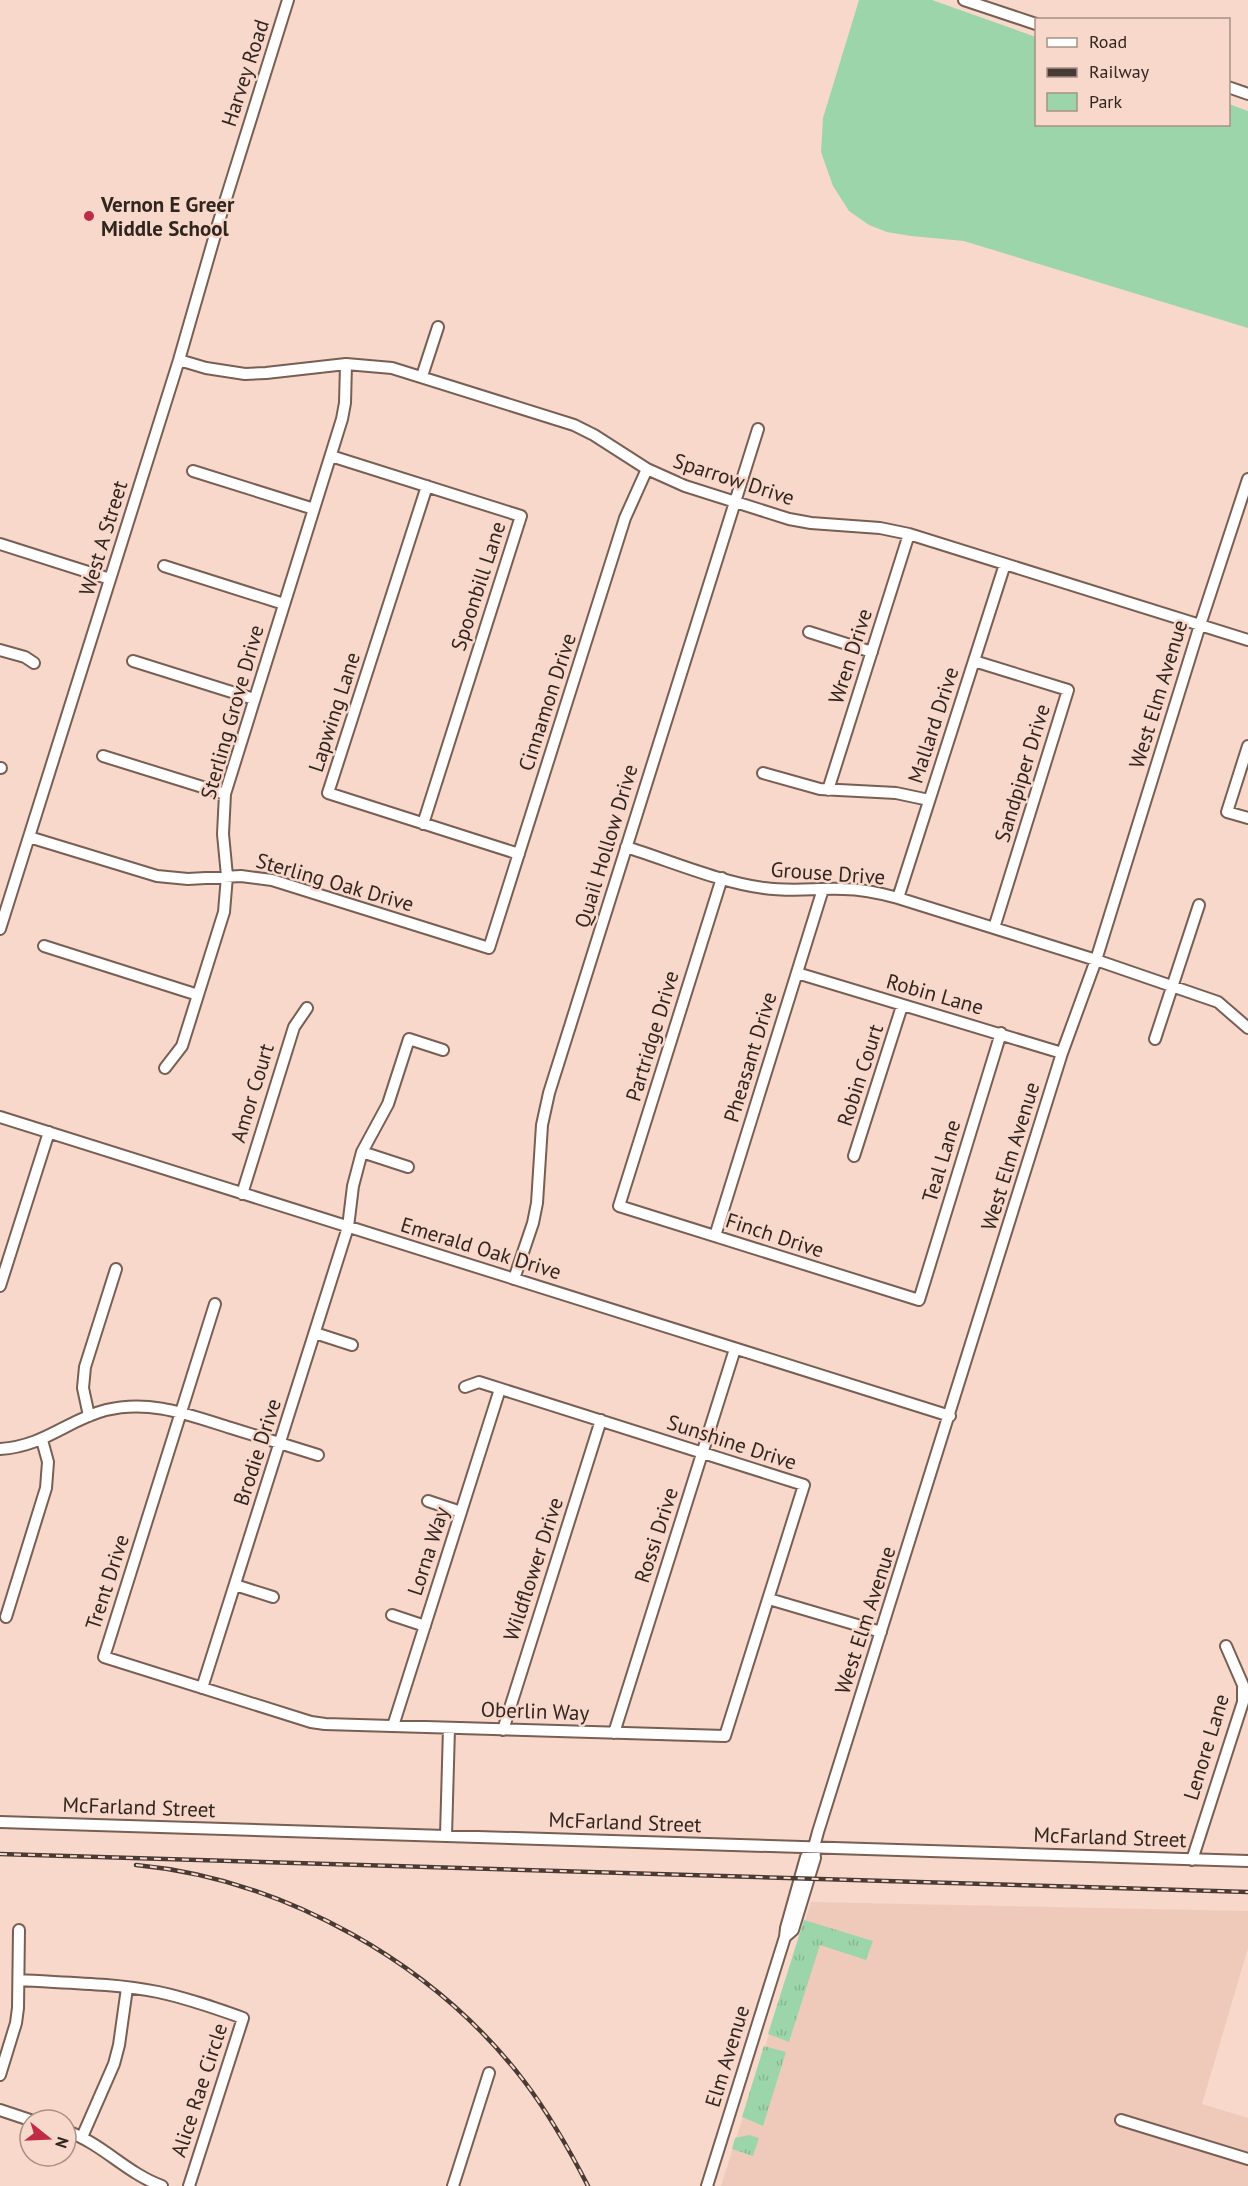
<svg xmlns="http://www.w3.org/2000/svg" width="1248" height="2186" font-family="'PT Sans',sans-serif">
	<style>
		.built { fill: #efcaba }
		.grass { fill: url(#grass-tufts) }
		.park { fill: #9cd5a9 }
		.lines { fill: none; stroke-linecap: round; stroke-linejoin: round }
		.minor-casing { stroke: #785e53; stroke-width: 14 }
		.minor { stroke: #fff; stroke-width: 10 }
		.rail-casing { stroke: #483a34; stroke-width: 4.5 }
		.rail { stroke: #f7d8cb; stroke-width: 2; stroke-dasharray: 7; stroke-linecap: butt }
		.poi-dot { fill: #be2d45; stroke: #f7d8cb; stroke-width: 2 }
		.labels { text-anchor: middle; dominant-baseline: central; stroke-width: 5; stroke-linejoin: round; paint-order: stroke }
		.street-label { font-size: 21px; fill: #312520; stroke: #f7d8cb }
		.poi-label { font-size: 21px; font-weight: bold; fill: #312520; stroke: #f7d8cb; text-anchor: start }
	</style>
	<defs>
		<pattern id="grass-tufts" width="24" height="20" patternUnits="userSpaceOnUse" patternTransform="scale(1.5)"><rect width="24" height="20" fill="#9cd5a9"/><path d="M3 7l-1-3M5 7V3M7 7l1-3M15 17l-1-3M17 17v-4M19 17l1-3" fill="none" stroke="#87b791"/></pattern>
	</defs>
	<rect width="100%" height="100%" fill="#f7d8cb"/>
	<path class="built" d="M811,1902L1248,1911V1948L1202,2104L1248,2118V2186H721Z"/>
	<path class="grass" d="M804,1920L873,1941L866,1960L820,1945L789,2042L768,2034Z
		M764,2046L786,2052L763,2126L742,2117Z
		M749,2135L759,2138L753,2156L732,2149L735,2138Z"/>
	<path class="park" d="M859,0H932L1036,37V124H1228L1229,104L1248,111V328L964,241L911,236L887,232L869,225L849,211L833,186L821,152L823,118Z"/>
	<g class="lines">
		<g class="minor-casing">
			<path id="minor" d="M964,0L1036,24
				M1228,87L1248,94
				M179,360L206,368L245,374L266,373L346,364L392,368L574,425L594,435L647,469L685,486L789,519L811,523L880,528L909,534L1248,640
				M422,376L438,327
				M331,456L521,516L423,824
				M193,471L314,509
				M427,486L328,793L519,854
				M0,544L110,579
				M164,566L284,604
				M809,632L872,652
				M0,650L25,657L34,663
				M133,661L254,699
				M974,661L1068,690L994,928
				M1248,746L1227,812L1248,818
				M103,756L225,794
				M0,768H1
				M763,773L820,789L896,793L929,800
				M828,790L909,534
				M29,837L157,876L188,879L241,876L272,880L489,948L625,518L647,469
				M626,847C668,860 722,883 764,888C791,892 817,888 843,889C862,889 880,893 898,898L1096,960L1218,1002L1248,1028
				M722,878L619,1206L919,1300L1001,1033
				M898,898L1005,564
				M0,929L179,360L219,221L288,0
				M44,946L198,995
				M797,973L1062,1053
				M1155,1039L1199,905
				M165,1068L182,1046L224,912L227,876L223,834L225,794L342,419L345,403L346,364
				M0,1117L950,1416
				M362,1152L408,1167
				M854,1156L902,1006
				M242,1194L294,1027L307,1008
				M715,1236L823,889
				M514,1279L533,1223L537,1203L542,1125L549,1093L758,429
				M0,1286L49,1132
				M215,1304L104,1657L311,1722L325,1724L725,1736L804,1485L479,1382L465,1387
				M315,1333L352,1345
				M89,1416L83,1388L85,1367L116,1269
				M0,1449C45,1446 67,1420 106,1410C150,1399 189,1415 231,1428C260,1437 289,1446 318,1455
				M428,1501L461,1512
				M235,1585L273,1597
				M769,1599L881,1632
				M392,1615L425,1626
				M6,1617L46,1488L48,1462L42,1440
				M202,1688L348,1227L353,1186L362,1152L388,1104L409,1039L443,1050
				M393,1726L500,1389
				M503,1730L601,1420
				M614,1733L735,1349
				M0,1822L1248,1861
				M446,1836L449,1728
				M1192,1860L1243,1702V1685L1226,1646
				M785,1937L793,1930L815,1858L814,1847L818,1832L1062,1053L1096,960L1200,625L1248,479
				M19,1980C65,1983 112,1983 158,1992C187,1998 215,2008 243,2018L189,2186
				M0,2075L16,2023L18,2008L19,1930
				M0,2110L30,2120
				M1121,2120L1248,2159
				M66,2131C102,2143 126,2173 162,2186
				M82,2137L114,2064L119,2045L127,1988
				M453,2186L489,2073
				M707,2186L785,1937L786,1928L806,1857L814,1847"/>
		</g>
		<use href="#minor" class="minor"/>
		<g class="rail-casing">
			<path id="rail" d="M0,1854L1248,1892
				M136,1865C284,1879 434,1963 524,2081C549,2114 569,2149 588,2186"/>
		</g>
		<use href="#rail" class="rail"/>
	</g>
	<circle class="poi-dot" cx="89" cy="216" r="6"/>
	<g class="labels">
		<g class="street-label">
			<text transform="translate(245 73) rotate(-72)">Harvey Road</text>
			<text transform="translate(734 479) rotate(18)">Sparrow Drive</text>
			<text transform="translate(103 538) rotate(-73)">West A Street</text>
			<text transform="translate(478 586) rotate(-72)">Spoonbill Lane</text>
			<text transform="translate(850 656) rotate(-72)">Wren Drive</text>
			<text transform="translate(1158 694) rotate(-73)">West Elm Avenue</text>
			<text transform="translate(547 702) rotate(-72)">Cinnamon Drive</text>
			<text transform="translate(232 712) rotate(-74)">Sterling Grove Drive</text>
			<text transform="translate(334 712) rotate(-72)">Lapwing Lane</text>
			<text transform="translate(933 725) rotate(-72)">Mallard Drive</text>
			<text transform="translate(1022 773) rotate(-73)">Sandpiper Drive</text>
			<text transform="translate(606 846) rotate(-73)">Quail Hollow Drive</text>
			<text transform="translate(828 873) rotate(4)">Grouse Drive</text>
			<text transform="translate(335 882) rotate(16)">Sterling Oak Drive</text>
			<text transform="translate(935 994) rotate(16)">Robin Lane</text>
			<text transform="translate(652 1036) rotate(-73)">Partridge Drive</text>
			<text transform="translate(750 1057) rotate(-73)">Pheasant Drive</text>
			<text transform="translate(860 1075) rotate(-72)">Robin Court</text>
			<text transform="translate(252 1093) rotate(-73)">Amor Court</text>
			<text transform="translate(1010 1156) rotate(-73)">West Elm Avenue</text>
			<text transform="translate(941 1161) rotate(-73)">Teal Lane</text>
			<text transform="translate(775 1235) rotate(18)">Finch Drive</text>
			<text transform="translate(481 1248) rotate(17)">Emerald Oak Drive</text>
			<text transform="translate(732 1442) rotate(18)">Sunshine Drive</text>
			<text transform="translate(257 1452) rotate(-72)">Brodie Drive</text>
			<text transform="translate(656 1535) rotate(-72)">Rossi Drive</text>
			<text transform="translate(428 1551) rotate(-72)">Lorna Way</text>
			<text transform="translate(533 1569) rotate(-72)">Wildflower Drive</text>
			<text transform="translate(107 1582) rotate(-72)">Trent Drive</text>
			<text transform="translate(865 1620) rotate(-72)">West Elm Avenue</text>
			<text transform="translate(535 1711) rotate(2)">Oberlin Way</text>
			<text transform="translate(1206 1747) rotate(-73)">Lenore Lane</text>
			<text transform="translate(139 1807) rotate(2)">McFarland Street</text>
			<text transform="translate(625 1822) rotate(2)">McFarland Street</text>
			<text transform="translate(1110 1837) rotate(2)">McFarland Street</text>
			<text transform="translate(727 2056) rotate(-73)">Elm Avenue</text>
			<text transform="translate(199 2090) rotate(-72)">Alice Rae Circle</text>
		</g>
		<g class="poi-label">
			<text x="101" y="204">Vernon E Greer<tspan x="101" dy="24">Middle School</tspan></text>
		</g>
	</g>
	<rect x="1035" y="18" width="195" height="108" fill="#f7d8cb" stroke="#a89087" stroke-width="1.5"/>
	<rect x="1047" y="38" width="30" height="9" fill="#ffffff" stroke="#a89087" stroke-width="1.5"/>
	<text x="1089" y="48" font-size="18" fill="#312520">Road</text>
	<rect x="1047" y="68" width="30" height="9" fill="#483a34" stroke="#a89087" stroke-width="1.5"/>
	<text x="1089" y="78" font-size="18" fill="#312520">Railway</text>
	<rect x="1047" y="93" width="30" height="18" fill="#9cd5a9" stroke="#a89087" stroke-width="1.5"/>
	<text x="1089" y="108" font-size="18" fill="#312520">Park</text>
	<g transform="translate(48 2138) rotate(108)"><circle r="28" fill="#f7d8cb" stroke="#a89087" stroke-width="1.5"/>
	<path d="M0-4.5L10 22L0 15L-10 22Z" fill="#be2d45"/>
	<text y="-9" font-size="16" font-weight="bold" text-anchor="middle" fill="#312520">N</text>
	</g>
</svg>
